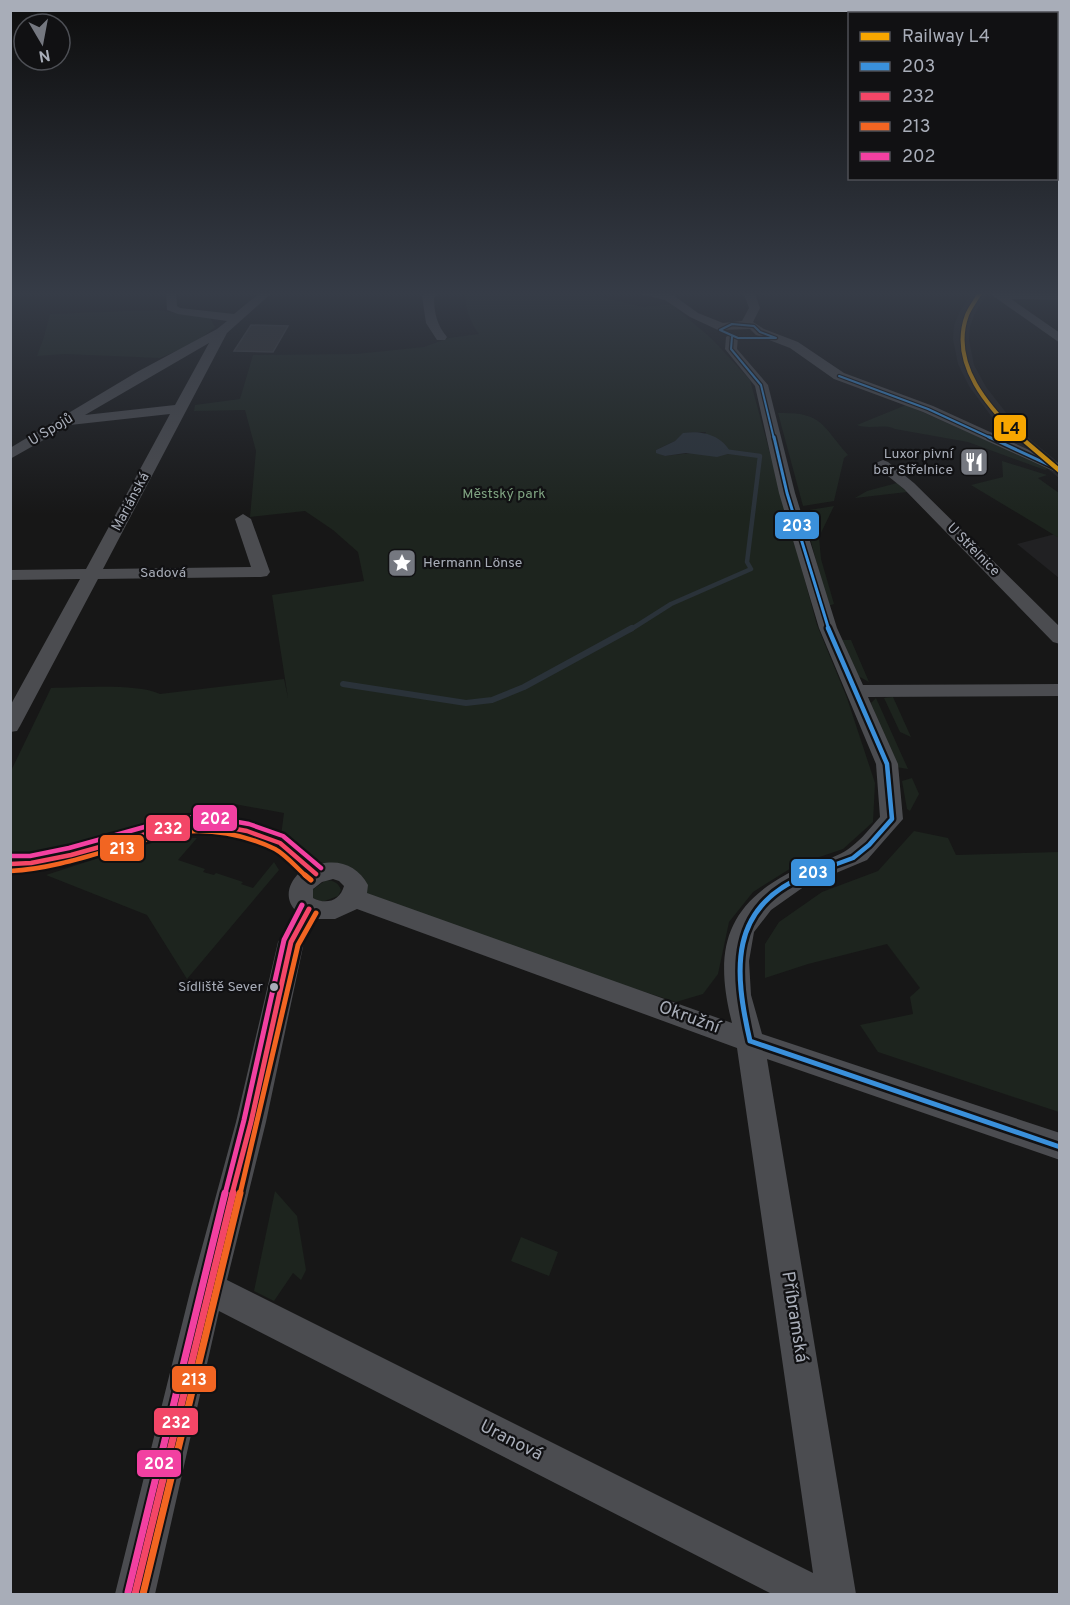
<svg xmlns="http://www.w3.org/2000/svg" width="1070" height="1605" font-family="Overpass,sans-serif">
	<style>
		.built { fill: #212123 }
		.green { fill: #1d241e; fill-rule: evenodd }
		.water { fill: #2a3239 }
		.lines { fill: none; stroke-linecap: round; stroke-linejoin: round }
		.stream-far1 { stroke: #2a3239; stroke-width: 4.5 }
		.stream { stroke: #2a3239; stroke-width: 6 }
		.building { fill: #353536; stroke: #3f4043; stroke-width: 1.5 }
		.minor { fill: #4b4c50; fill-rule: evenodd }
		.bus-1-far3-casing { stroke: #111113; stroke-width: 4.5 }
		.bus-1-far2-casing { stroke: #111113; stroke-width: 6 }
		.bus-1-far1-casing { stroke: #111113; stroke-width: 9 }
		.bus-1-casing { stroke: #111113; stroke-width: 10 }
		.bus-2-far2-casing { stroke: #111113; stroke-width: 9 }
		.bus-2-far1-casing { stroke: #111113; stroke-width: 10 }
		.bus-2-casing { stroke: #111113; stroke-width: 11 }
		.bus-3-far2-casing { stroke: #111113; stroke-width: 9 }
		.bus-3-far1-casing { stroke: #111113; stroke-width: 10 }
		.bus-3-casing { stroke: #111113; stroke-width: 11 }
		.bus-4-far2-casing { stroke: #111113; stroke-width: 9 }
		.bus-4-far1-casing { stroke: #111113; stroke-width: 10 }
		.bus-4-casing { stroke: #111113; stroke-width: 11 }
		.bus-1-far3 { stroke: #3a90db; stroke-width: 2 }
		.bus-1-far2 { stroke: #3a90db; stroke-width: 3 }
		.bus-1-far1 { stroke: #3a90db; stroke-width: 4.5 }
		.bus-1 { stroke: #3a90db; stroke-width: 5 }
		.bus-2-far2 { stroke: #f34667; stroke-width: 4.5 }
		.bus-2-far1 { stroke: #f34667; stroke-width: 5 }
		.bus-2 { stroke: #f34667; stroke-width: 7 }
		.bus-3-far2 { stroke: #f26522; stroke-width: 4.5 }
		.bus-3-far1 { stroke: #f26522; stroke-width: 5 }
		.bus-3 { stroke: #f26522; stroke-width: 7 }
		.bus-4-far2 { stroke: #f240a1; stroke-width: 4.5 }
		.bus-4-far1 { stroke: #f240a1; stroke-width: 5 }
		.bus-4 { stroke: #f240a1; stroke-width: 7 }
		.rail-1-far1-casing { stroke: #111113; stroke-width: 6 }
		.rail-1-casing { stroke: #111113; stroke-width: 8 }
		.rail-1-far1 { stroke: #f7a600; stroke-width: 4 }
		.rail-1 { stroke: #f7a600; stroke-width: 4.5 }
		.bus-dot { fill: #a8adb8; stroke: #111113; stroke-width: 2 }
		.labels { text-anchor: middle; dominant-baseline: central; stroke-width: 4.5; stroke-linejoin: round; paint-order: stroke }
		.far-street-label { font-size: 14px; fill: #a8adb8; stroke: #111113 }
		.far-poi-label { font-size: 14px; fill: #a8adb8; stroke: #111113; text-anchor: end }
		.far-park-label { font-size: 14px; fill: #7fa381; stroke: #111113 }
		.bus-label { font-size: 14px; fill: #a8adb8; stroke: #111113; text-anchor: end }
		.near-street-label { font-size: 18px; fill: #a8adb8; stroke: #111113 }
		.line-badge { stroke: #111113; stroke-width: 2 }
		.badge-label { font-size: 16px; text-anchor: middle; font-weight: bold; fill: #fff }
		.pale-badge-label { font-size: 16px; text-anchor: middle; font-weight: bold; fill: #111 }
	</style>
	<rect width="100%" height="100%" fill="#171717"/>
	<path class="built" d="M973,291H989L975,313L970,327L969,340L974,365L986,387L1011,419L1031,440L1059,463V478L1013,441L994,420L969,386L958,364L953,339L954,325L960,311Z
		M1059,533V578L1017,544Z"/>
	<path class="green" d="M469,291H574L644,307L671,304L712,339L750,380L817,625L847,698L875,783L873,822L843,849L796,865L753,892L729,922L718,974L703,994L676,1002L353,898L356,885L316,874L280,843L284,813L229,803L194,804L191,813L51,851L11,853L10,773L51,688C80,688 135,683 160,694L284,679L288,698L272,595L364,581L358,552L333,530L305,511L250,517L256,451L245,410L194,411L195,405L240,399L253,355L356,354L424,347L449,338L479,334C471,324 464,307 466,293ZM706,432L692,453L664,456L656,450L675,441L684,433Z
		M157,310L210,318L215,327L195,343L160,358L65,354L37,356L44,337L50,314Z
		M906,405L1050,468L1045,470L968,442L895,429C884,423 870,430 857,425Z
		M778,413C822,412 821,424 848,455L844,458L834,501L803,506Z
		M1002,461L1047,475L1038,478L1059,493V538L971,485L1003,477Z
		M897,483L907,492L855,498L867,491Z
		M834,506L819,537L821,559L834,604L828,606L803,511Z
		M841,640H851L869,682L858,676Z
		M893,697L911,737L900,732L884,698Z
		M876,698L908,769L896,767L871,703Z
		M912,778L919,794L910,811L907,809L902,781Z
		M914,831L948,838L956,855L1059,852V1112L878,1052L860,1025L913,1014L910,997L920,988L887,944L808,964L765,978V944L779,922L822,892L878,871Z
		M178,837L197,838L178,860L205,869L203,872L214,875L216,873L243,882L241,884L253,888L274,862L279,870L187,979L147,915L46,875L139,845Z
		M326,880C334,881 338,882 341,890L338,896L322,902L313,898L312,890Z
		M275,1191L297,1216L306,1270L301,1280L293,1273L274,1301L254,1291Z
		M521,1237L558,1252L549,1276L511,1261Z"/>
	<path class="water" d="M683,433C702,430 722,435 731,453L717,457L686,453L665,456L656,453V450L675,441Z"/>
	<g class="lines">
		<path class="stream-far1" d="M630,630L671,604L751,569L747,562L760,456L723,451"/>
		<path class="stream" d="M343,684L466,703L492,700L524,687L632,628"/>
	</g>
	<path class="building" d="M251,325L288,326L273,352L234,351Z"/>
	<g class="lines">
		<path class="minor" d="M166,291H176L177,306L180,308L234,314L262,291H274L227,333L103,569L251,567L235,519L243,514L251,519L270,572L267,576L261,577L98,579L20,726L17,731L10,732V706L80,579L10,580V570L86,569L170,414L70,425L10,459V448L137,372L217,329L227,321L178,314L167,310ZM209,343L175,405L85,415Z
			M429,291H442L434,297C434,313 437,325 447,337L445,340H437L426,323L422,296Z
			M634,291H654L673,295L698,313L723,323L742,321L749,308L743,291H754L760,308L753,322L764,329L798,342L844,373L933,406L1060,464V474L923,412L834,379L790,348L756,335L750,329L718,330L690,317L665,300L636,293Z
			M986,291L1060,294V300L1011,299L1060,333V343Z
			M732,333L738,337L737,349L768,385L795,493L837,628L863,685L1060,684V696L868,697L898,764L903,819L867,860L805,886L771,910L754,932L749,961L751,995L762,1034L1060,1133V1160L767,1059L856,1594H772L219,1311L155,1594H115L191,1288L236,1122L278,942L296,911C284,899 288,884 299,873C290,865 281,854 271,849C190,803 95,868 10,872V856L31,855L71,847L175,818L203,815L247,823L288,837L320,864C341,859 358,867 368,885L367,893L732,1023C715,956 722,909 787,874C807,863 834,861 851,847C862,839 871,827 880,817L876,764L819,628L779,493L755,386L725,349L726,337ZM333,879L339,881L344,886C340,901 326,905 313,898V889L322,882ZM357,909L737,1048L813,1573L227,1280L266,1122L304,942L316,919H335Z
			M883,460L888,462L914,483L1060,627V644L1053,642L904,489L878,468L875,465L878,462Z"/>
		<g class="bus-1-far3-casing">
			<path id="bus-1-far3" d="M732,324L754,326L760,332L776,338H738L720,330Z
				M732,337L731,349L761,385L774,439
				M839,376L928,409L993,439"/>
		</g>
		<g class="bus-1-far2-casing">
			<path id="bus-1-far2" d="M774,437L787,493L829,630
				M989,437L1060,470"/>
		</g>
		<g class="bus-1-far1-casing">
			<path id="bus-1-far1" d="M804,876L853,858L869,845L892,819L887,764L828,628"/>
		</g>
		<g class="bus-1-casing">
			<path id="bus-1" d="M750,1041C734,971 728,906 807,875
				M750,1041L1060,1147"/>
		</g>
		<g class="bus-2-far2-casing">
			<path id="bus-2-far2" d="M10,864L31,863L71,855L175,826L203,823L247,831L280,843L316,874"/>
		</g>
		<g class="bus-2-far1-casing">
			<path id="bus-2-far1" d="M232,1194L251,1122L291,942L309,909"/>
		</g>
		<g class="bus-2-casing">
			<path id="bus-2" d="M135,1594L233,1193"/>
		</g>
		<g class="bus-3-far2-casing">
			<path id="bus-3-far2" d="M10,871C68,868 120,843 176,833C207,827 247,835 275,849C286,855 297,868 306,876"/>
		</g>
		<g class="bus-3-far1-casing">
			<path id="bus-3-far1" d="M305,875L311,880
				M240,1194L298,945L316,913"/>
		</g>
		<g class="bus-3-casing">
			<path id="bus-3" d="M143,1594L240,1193"/>
		</g>
		<g class="bus-4-far2-casing">
			<path id="bus-4-far2" d="M10,856H30L69,848L173,819L204,816L249,824L283,836L321,868"/>
		</g>
		<g class="bus-4-far1-casing">
			<path id="bus-4-far1" d="M225,1194L244,1120L284,940L302,905"/>
		</g>
		<g class="bus-4-casing">
			<path id="bus-4" d="M128,1592L225,1193"/>
		</g>
		<use href="#bus-1-far3" class="bus-1-far3"/>
		<use href="#bus-1-far2" class="bus-1-far2"/>
		<use href="#bus-1-far1" class="bus-1-far1"/>
		<use href="#bus-1" class="bus-1"/>
		<use href="#bus-2-far2" class="bus-2-far2"/>
		<use href="#bus-2-far1" class="bus-2-far1"/>
		<use href="#bus-2" class="bus-2"/>
		<use href="#bus-3-far2" class="bus-3-far2"/>
		<use href="#bus-3-far1" class="bus-3-far1"/>
		<use href="#bus-3" class="bus-3"/>
		<use href="#bus-4-far2" class="bus-4-far2"/>
		<use href="#bus-4-far1" class="bus-4-far1"/>
		<use href="#bus-4" class="bus-4"/>
		<g class="rail-1-far1-casing">
			<path id="rail-1-far1" d="M981,291C977,299 970,307 967,315C949,364 989,408 1021,439"/>
		</g>
		<g class="rail-1-casing">
			<path id="rail-1" d="M1020,437L1060,471"/>
		</g>
		<use href="#rail-1-far1" class="rail-1-far1"/>
		<use href="#rail-1" class="rail-1"/>
	</g>
	<linearGradient id="sky" x2="0" y2="1"><stop stop-color="#0d0d0d"/><stop offset="0.57" stop-color="#363c47"/><stop offset="1" stop-color="#363c47" stop-opacity="0"/></linearGradient>
	<rect width="1070" height="515" fill="url(#sky)"/>
	<defs>
		<g id="restaurant-square" transform="scale(1.5)"><rect x="-9" y="-9" width="18" height="18" rx="4" fill="#757880" stroke="#111113"/><path d="M-5-6h1v4h1v-4h1v4h1v-4h1v5L-1.5 .5V6h-2V.5L-5-1ZM5-6V6H3V1.5H1.5Q1.5-4 5-6Z" fill="#fff"/></g>
		<g id="sight-square" transform="scale(1.5)"><rect x="-9" y="-9" width="18" height="18" rx="4" fill="#757880" stroke="#111113"/><path d="M0-6L1.8-2.2L6-1.7L2.9 1.2L3.7 5.4L0 3.3L-3.7 5.4L-2.9 1.2L-6-1.7L-1.8-2.2Z" fill="#fff"/></g>
	</defs>
	<g fill-rule="evenodd">
		<use href="#restaurant-square" x="974" y="462"/>
		<use href="#sight-square" x="402" y="563"/>
	</g>
	<circle class="bus-dot" cx="274" cy="987" r="5"/>
	<g class="labels">
		<g class="far-street-label">
			<text transform="translate(51 430) rotate(-31)">U Spojů</text>
			<text transform="translate(131 502) rotate(-62)">Mariánská</text>
			<text transform="translate(973 550) rotate(45)">U Střelnice</text>
			<text x="163" y="573">Sadová</text>
		</g>
		<g class="far-poi-label">
			<text x="953" y="454">Luxor pivní<tspan x="953" dy="16">bar Střelnice</tspan></text>
			<text x="423" y="563" text-anchor="start">Hermann Lönse</text>
		</g>
		<g class="far-park-label">
			<text x="504" y="494">Městský park</text>
		</g>
		<g class="bus-label">
			<text x="263" y="987">Sídliště Sever</text>
		</g>
		<g class="near-street-label">
			<text transform="translate(689 1018) rotate(20)">Okružní</text>
			<text transform="translate(794 1317) rotate(81)">Příbramská</text>
			<text transform="translate(511 1441) rotate(27)">Uranová</text>
		</g>
	</g>
	<g class="line-badge">
		<rect x="993" y="414" width="34" height="28" rx="6" fill="#f7a600"/>
		<rect x="774" y="511" width="46" height="29" rx="6" fill="#3a90db"/>
		<rect x="192" y="804" width="46" height="28" rx="6" fill="#f240a1"/>
		<rect x="145" y="814" width="46" height="28" rx="6" fill="#f34667"/>
		<rect x="99" y="834" width="46" height="28" rx="6" fill="#f26522"/>
		<rect x="790" y="858" width="46" height="29" rx="6" fill="#3a90db"/>
		<rect x="171" y="1365" width="46" height="28" rx="6" fill="#f26522"/>
		<rect x="153" y="1407" width="46" height="29" rx="6" fill="#f34667"/>
		<rect x="136" y="1449" width="46" height="29" rx="6" fill="#f240a1"/>
	</g>
	<g class="badge-label">
		<text x="797" y="531">203</text>
		<text x="215" y="824">202</text>
		<text x="168" y="834">232</text>
		<text x="122" y="854">213</text>
		<text x="813" y="878">203</text>
		<text x="194" y="1385">213</text>
		<text x="176" y="1428">232</text>
		<text x="159" y="1469">202</text>
	</g>
	<g class="pale-badge-label">
		<text x="1010" y="434">L4</text>
	</g>
	<rect width="1070" height="1605" fill="none" stroke="#a8adb8" stroke-width="24"/>
	<rect x="848" y="12" width="210" height="168" fill="#111113" stroke="#4d4f55" stroke-width="1.5"/>
	<rect x="860" y="32" width="30" height="9" fill="#f7a600" stroke="#4d4f55" stroke-width="1.5"/>
	<text x="902" y="42" font-size="18" fill="#a8adb8">Railway L4</text>
	<rect x="860" y="62" width="30" height="9" fill="#3a90db" stroke="#4d4f55" stroke-width="1.5"/>
	<text x="902" y="72" font-size="18" fill="#a8adb8">203</text>
	<rect x="860" y="92" width="30" height="9" fill="#f34667" stroke="#4d4f55" stroke-width="1.5"/>
	<text x="902" y="102" font-size="18" fill="#a8adb8">232</text>
	<rect x="860" y="122" width="30" height="9" fill="#f26522" stroke="#4d4f55" stroke-width="1.5"/>
	<text x="902" y="132" font-size="18" fill="#a8adb8">213</text>
	<rect x="860" y="152" width="30" height="9" fill="#f240a1" stroke="#4d4f55" stroke-width="1.5"/>
	<text x="902" y="162" font-size="18" fill="#a8adb8">202</text>
	<g transform="translate(42 42) rotate(170)"><circle r="28" fill="#111113" stroke="#4d4f55" stroke-width="1.5"/>
	<path d="M0-4.5L10 22L0 15L-10 22Z" fill="#757880"/>
	<text y="-9" font-size="16" font-weight="bold" text-anchor="middle" fill="#a8adb8">N</text>
	</g>
</svg>
